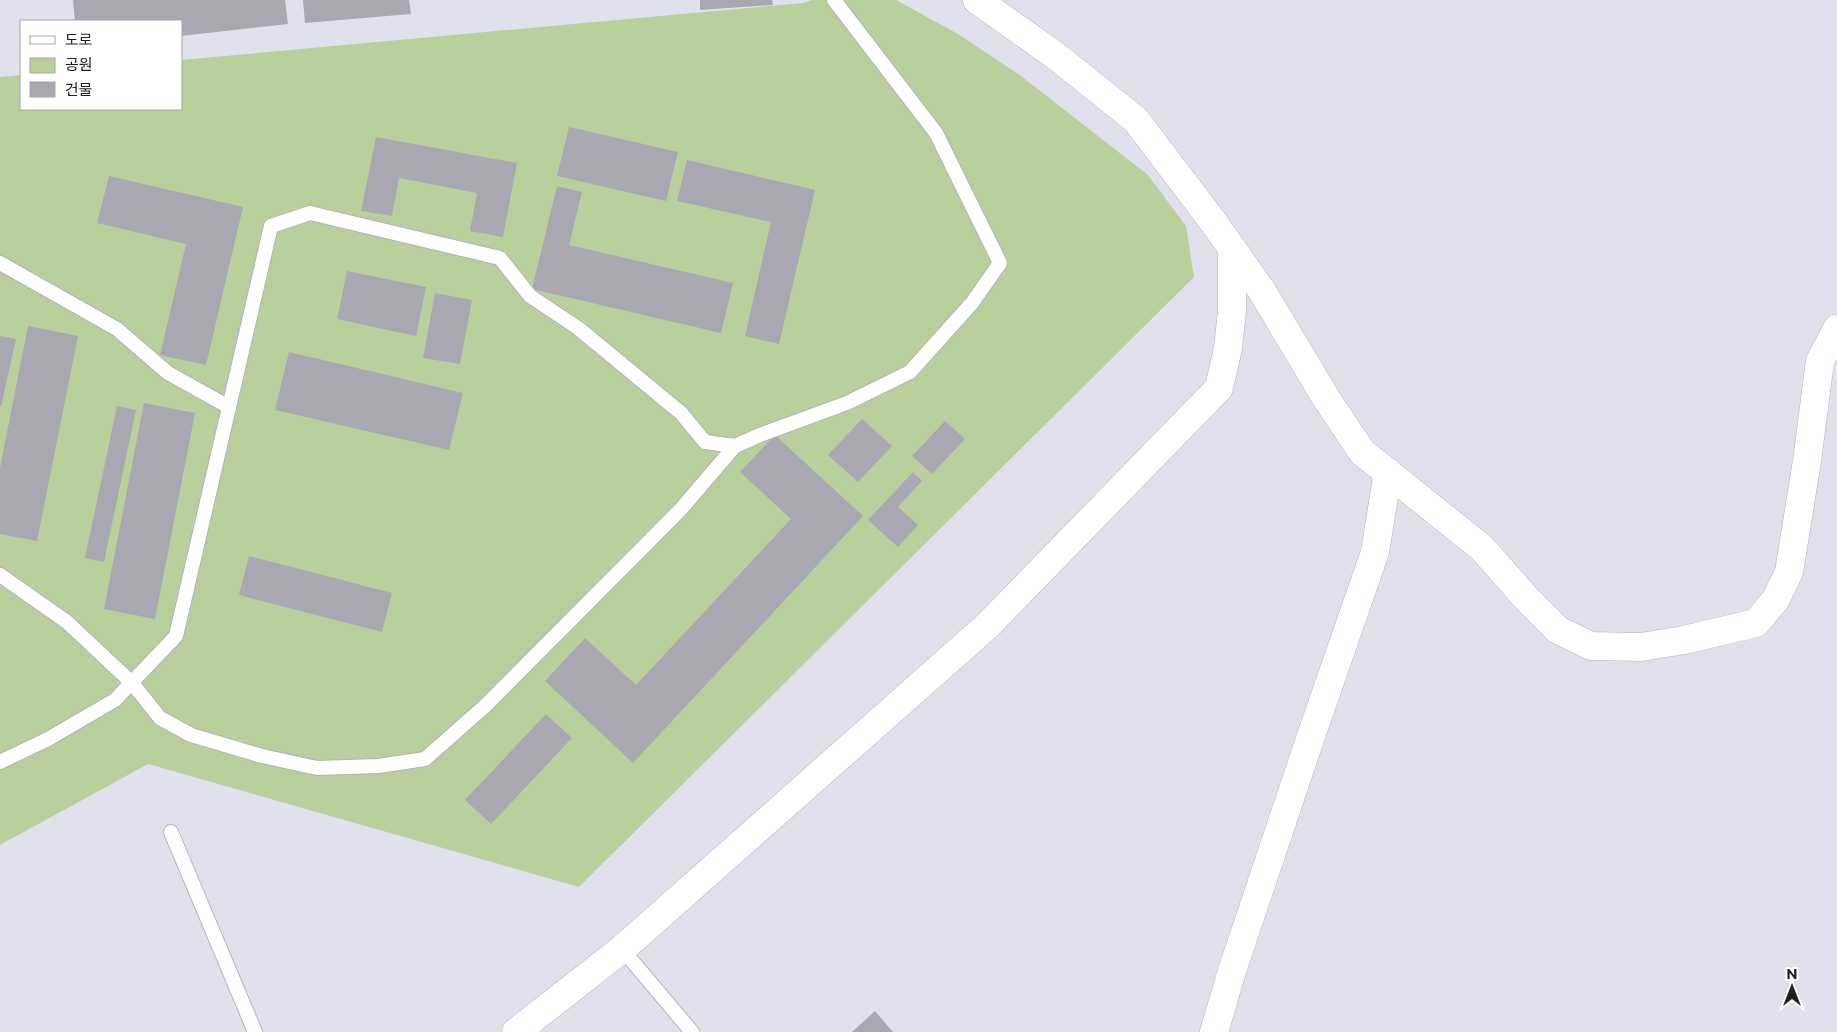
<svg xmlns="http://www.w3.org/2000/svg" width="1837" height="1032" font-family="Montserrat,'Noto Sans KR',sans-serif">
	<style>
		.green { fill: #b9d09c }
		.building { fill: #a9a7b2 }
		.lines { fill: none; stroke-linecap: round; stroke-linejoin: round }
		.lane-casing { stroke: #b2b1bd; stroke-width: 16 }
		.street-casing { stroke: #b2b1bd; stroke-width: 29 }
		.lane { stroke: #fff; stroke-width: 14 }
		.street { stroke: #fff; stroke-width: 28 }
	</style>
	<rect width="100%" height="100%" fill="#e1e1ed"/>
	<path class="green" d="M812,0H896L958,34L1021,76L1148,175L1186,226L1194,277L579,887L148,764L0,845V77L21,75V109H181V60L803,3Z"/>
	<path class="building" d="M73,0H285L288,24L181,36V21H75Z
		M303,0H409L411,14L305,23Z
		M700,0H772L773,5L700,10Z
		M569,127L678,152L666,201L557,176Z
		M376,137L517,163L503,237L470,231L477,193L399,178L392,216L361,211Z
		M687,160L815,190L779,344L745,336L771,222L677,201Z
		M109,176L243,207L206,365L160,355L186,244L97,223Z
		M557,186L582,192L569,245L733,283L721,333L532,289Z
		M347,271L426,287L416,336L337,319Z
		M435,293L472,300L460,364L423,358Z
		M28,326L78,336L37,541L0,534V468Z
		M0,336L16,339L1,406H0Z
		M289,352L463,393L449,450L275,410Z
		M144,403L195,413L155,619L104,609Z
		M117,406L136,410L104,562L85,558Z
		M862,419L892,446L858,482L828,455Z
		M945,421L965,439L932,474L912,456Z
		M775,435L863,516L633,763L545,681L585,638L636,685L791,519L740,472Z
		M913,472L922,481L898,507L918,525L898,547L868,520Z
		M249,556L392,593L382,632L239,595Z
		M546,714L572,738L491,824L465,800Z
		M875,1011L893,1032H852Z"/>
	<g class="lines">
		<g class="lane-casing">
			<path id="lane" d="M0,263L117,329L168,373L229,407
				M0,575L67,622L132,683L160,718L191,735L262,756L317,768L378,766L425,759L485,706L681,509L735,446
				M0,762L48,739L115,700L176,636L271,226L310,213L500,258L530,296L578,328L681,413L705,442L735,446L760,435L847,403L910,372L972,303L1000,263L936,133L834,0
				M171,832L255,1032
				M622,949L692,1032"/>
		</g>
		<g class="street-casing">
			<path id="street" d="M977,0L1056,56L1136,120L1214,223L1262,291L1326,398L1362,452L1482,548L1526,598L1558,630L1591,646L1641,647L1684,640L1756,623L1776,599L1789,572L1807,461L1820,361L1837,329
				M516,1032L622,949L987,626L1219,388L1228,348L1232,311V248
				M1214,1032L1232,971L1310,739L1375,552L1388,472"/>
		</g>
		<use href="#lane" class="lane"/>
		<use href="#street" class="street"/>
	</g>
	<rect x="20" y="20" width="162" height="90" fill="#ffffff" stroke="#a6a6a8"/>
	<rect x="30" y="36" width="25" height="8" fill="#ffffff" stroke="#a6a6a8"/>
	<text x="65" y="45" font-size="15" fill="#212125">도로</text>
	<rect x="30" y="58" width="25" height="15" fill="#b9d09c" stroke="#a6a6a8"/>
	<text x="65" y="70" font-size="15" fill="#212125">공원</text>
	<rect x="30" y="82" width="25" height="15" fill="#a9a7b2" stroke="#a6a6a8"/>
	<text x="65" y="95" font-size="15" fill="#212125">건물</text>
	<g transform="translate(1792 987)" stroke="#ffffff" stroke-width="4" paint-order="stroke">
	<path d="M0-4L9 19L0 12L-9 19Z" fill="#212125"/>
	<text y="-8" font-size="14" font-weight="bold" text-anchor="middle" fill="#212125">N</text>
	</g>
</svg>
